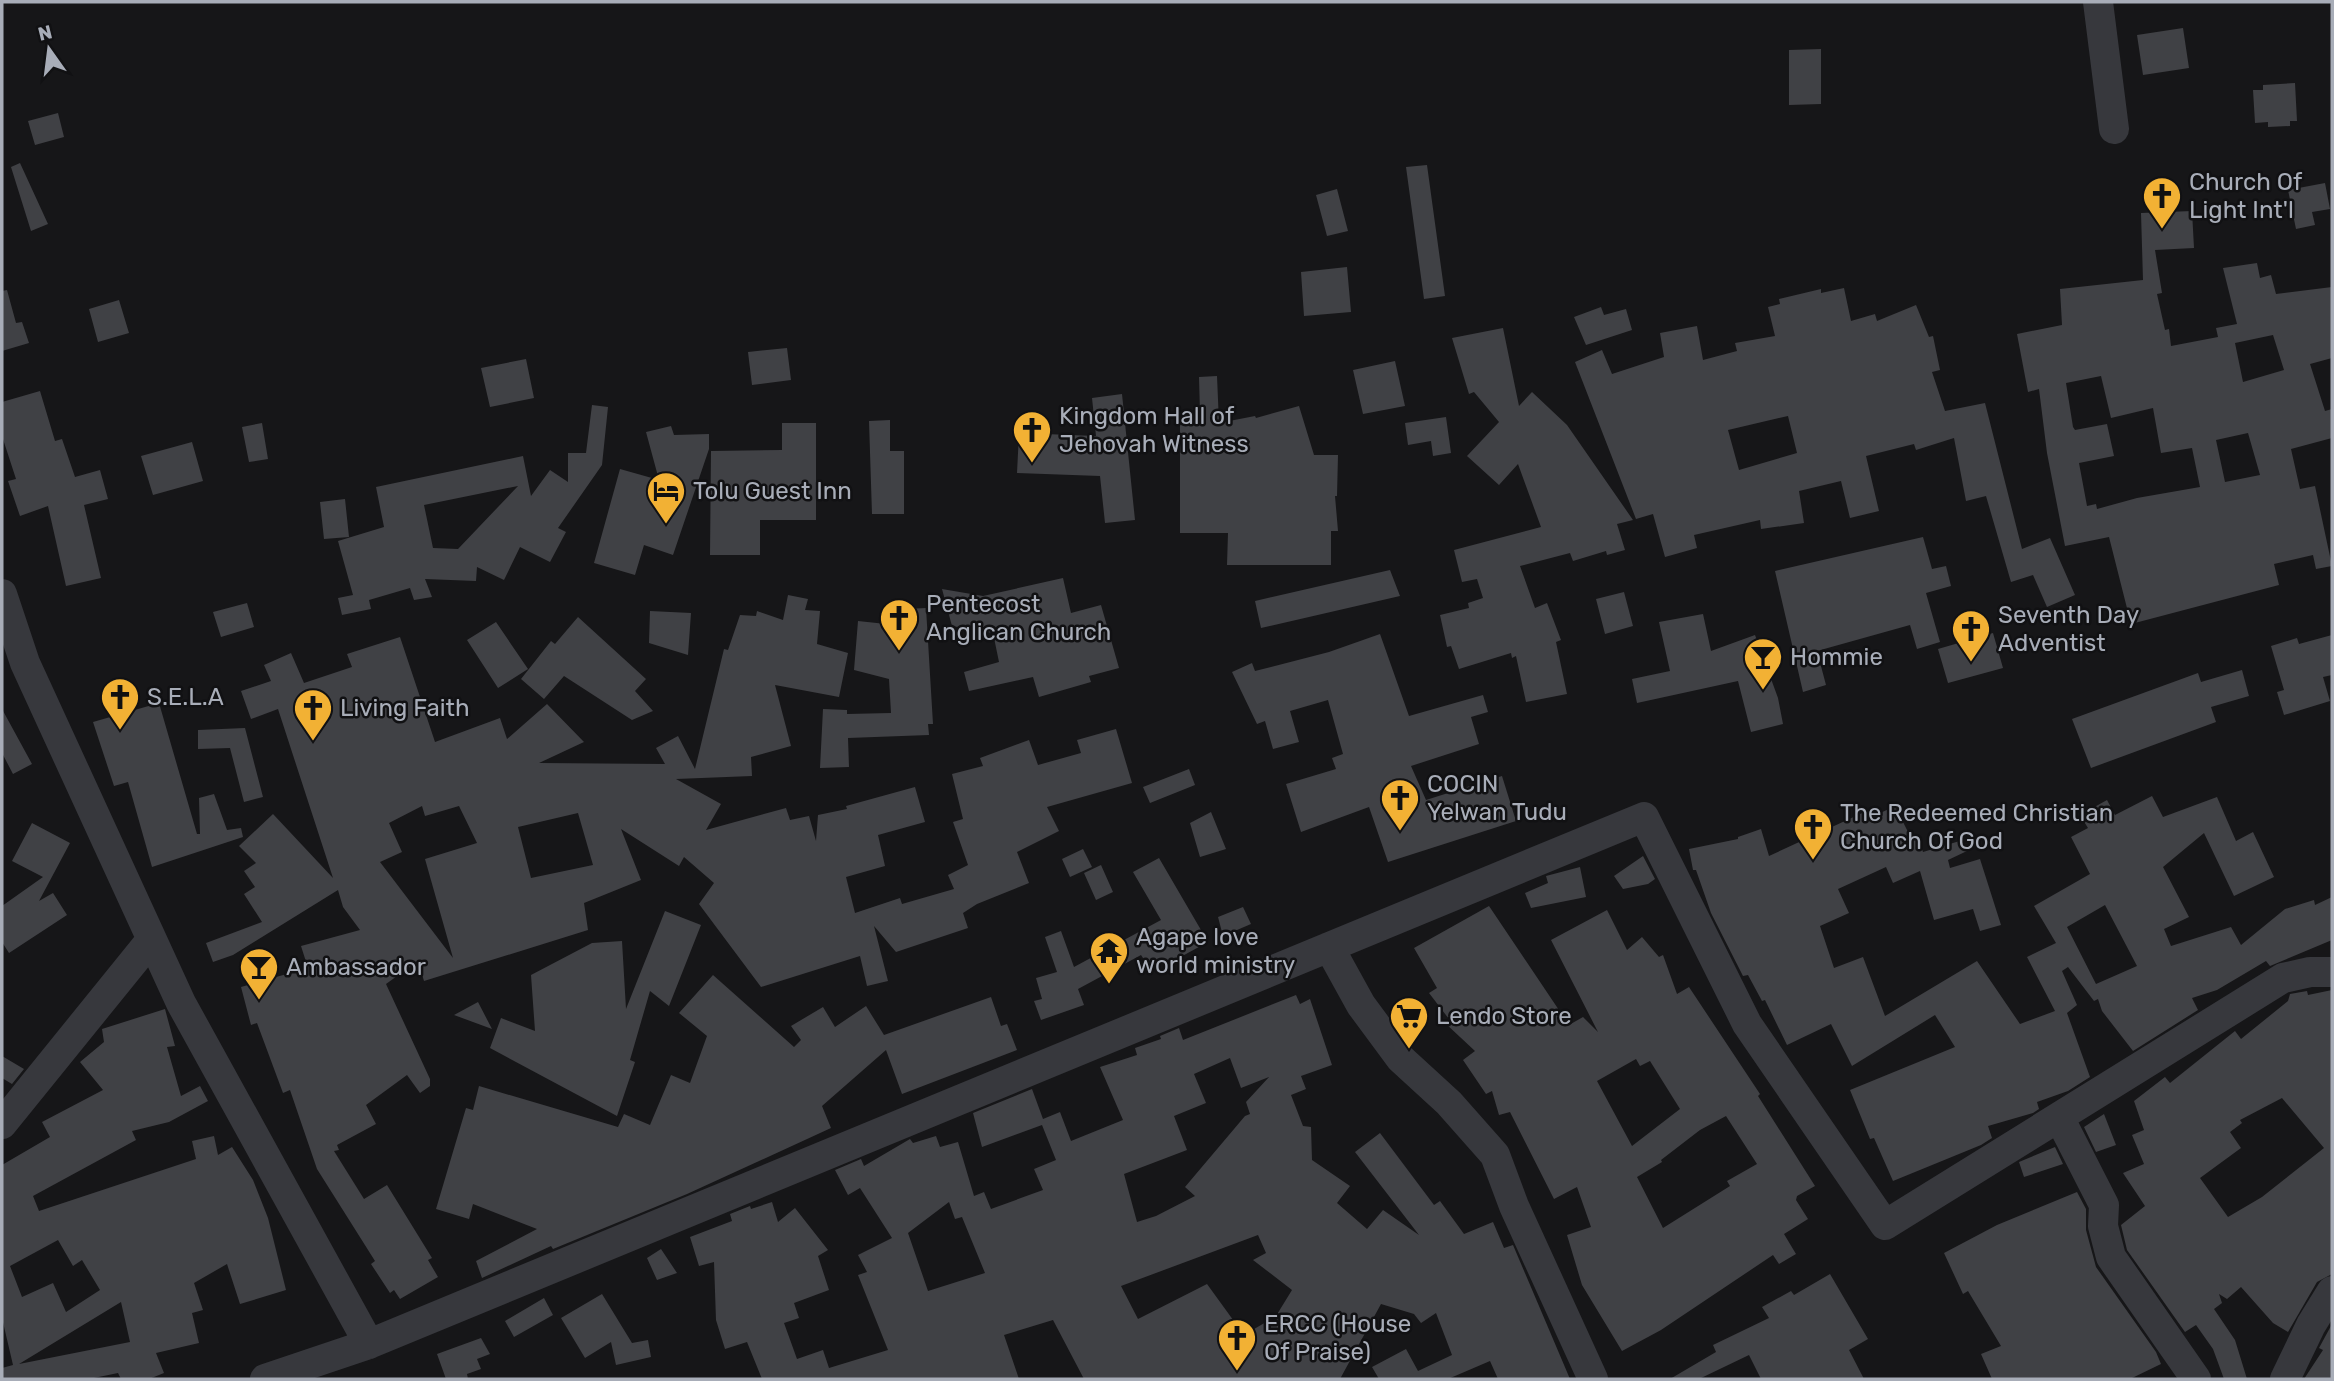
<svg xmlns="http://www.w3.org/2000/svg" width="2334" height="1381" font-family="Rubik,sans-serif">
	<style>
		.building { fill: #404145; fill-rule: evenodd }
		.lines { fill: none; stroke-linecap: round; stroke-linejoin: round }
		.minor { stroke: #37383d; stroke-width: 30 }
		.labels { text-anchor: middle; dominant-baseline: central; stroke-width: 5; stroke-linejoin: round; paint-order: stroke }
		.poi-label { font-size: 24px; fill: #a8adb8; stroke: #111113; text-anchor: start }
	</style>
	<rect width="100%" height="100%" fill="#161618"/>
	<path class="building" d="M2183,28L2189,68L2143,75L2137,35Z
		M1821,49V104L1789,105V50Z
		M2295,83L2297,121H2290V126L2268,127V122L2255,123L2253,90H2263V85Z
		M58,113L64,137L35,145L28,121Z
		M20,163L48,224L31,231L11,167Z
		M1427,165L1445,296L1424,299L1406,167Z
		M2325,183L2330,209L2312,212L2315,225L2296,229L2288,190Z
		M1337,189L1348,231L1327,236L1316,195Z
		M2192,211L2194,248L2155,250L2162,293L2157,294L2165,330L2169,329L2171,346L2218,337L2216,328L2237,324L2223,268L2257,263L2260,278L2271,275L2276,294L2332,287V358L2310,364L2325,411L2332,409V438L2291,449L2300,489L2315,486L2332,566L2316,569L2313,555L2274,564L2279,585L2131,624L2109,537L2065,546L2047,453L2039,389L2028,392L2017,334L2062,325L2060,289L2143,280L2141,213ZM2273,335L2284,370L2243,382L2235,343ZM2101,376L2111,418L2153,408L2161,453L2192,448L2200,487L2137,498L2097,509L2096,504L2087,506L2079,463L2114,456L2107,424L2075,430L2073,427L2066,383ZM2248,433L2260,475L2225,482L2216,440Z
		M1347,267L1351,312L1304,316L1301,272Z
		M1844,288L1851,321L1875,314L1877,321L1916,305L1929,337L1933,336L1940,370L1932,372L1945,411L1985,403L2022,549L2050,538L2075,595L2047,607L2033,575L2011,582L1986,496L1966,501L1954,438L1916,450L1914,444L1866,456L1879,511L1850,518L1841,481L1799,491L1804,523L1761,529L1760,520L1694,535L1697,548L1665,557L1653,514L1636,519L1575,362L1602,350L1612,374L1664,357L1660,333L1697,326L1703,360L1737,351L1735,343L1775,336L1768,307L1780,304L1779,299L1821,289V293ZM1788,416L1797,453L1739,470L1728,430Z
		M7,290L16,323L22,322L29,343L2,351V291Z
		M119,300L129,333L98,342L89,309Z
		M1601,307L1604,315L1626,309L1632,330L1586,345L1574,317Z
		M1503,328L1519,406L1532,392L1567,425L1633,520L1617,524L1625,550L1607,555L1606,551L1573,561L1570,553L1520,566L1535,608L1547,603L1561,640L1556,642L1567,694L1526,702L1516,656L1512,658L1511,653L1459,669L1451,646L1447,647L1440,615L1469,608L1468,603L1483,598L1477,579L1462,582L1454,550L1541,527L1518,464L1499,485L1467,456L1499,422L1474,392L1469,394L1452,338Z
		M787,348L791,380L752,385L748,352Z
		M526,359L534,398L490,407L481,368Z
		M1395,361L1405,406L1363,414L1353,370Z
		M1217,376L1219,423L1255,416L1256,418L1299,406L1314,455H1338L1337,496H1335L1338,531H1331V565H1227L1228,533H1180V413H1200L1199,377Z
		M40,391L55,441L62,439L75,477L100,470L108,499L84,505L101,578L66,586L48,506L20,516L8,481L16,479L2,436V402Z
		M1122,394L1135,520L1105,523L1100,476L1017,473L1019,433L1096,436L1092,398Z
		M592,405L608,407L602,465L558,528L566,532L550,562L520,547L504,580L477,567L476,581L425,579L432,597L414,600L410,588L369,600L371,609L342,615L338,598L353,595L338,541L384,527L376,487L523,456L531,496L550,470L568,482V453H586ZM518,486L458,549L433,548L424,505Z
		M1446,417L1451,453L1433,456L1431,441L1408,445L1405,423Z
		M890,420V451H904V514H872L869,421Z
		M262,423L268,459L249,462L242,427Z
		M782,423H816V520H760V555H710L711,451L782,450Z
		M671,426L674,435L709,434V449L673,555L644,545L635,575L594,563L620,469L659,480L646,432Z
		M192,442L203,481L153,495L141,456Z
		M345,499L349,537L324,539L320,502Z
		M1923,537L1932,569L1946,566L1951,586L1926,593L1940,642L1917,649L1910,625L1817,651L1826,685L1803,692L1775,571Z
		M1390,570L1400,596L1261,628L1255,601Z
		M1063,578L1071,613L1101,605L1119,668L1089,676L1091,682L1039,697L1033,677L969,691L964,672L999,662L993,633L952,626L942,589L983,596Z
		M1624,592L1633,626L1605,634L1596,599Z
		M788,595L808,599L805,610L820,611L817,644L848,653L839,697L775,685L791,746L751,757L752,776L676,779L721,804L706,830L786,808L790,820L809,816L816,841L818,815L847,809L846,806L915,787L925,822L878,835L885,866L846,877L855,913L900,898L902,904L954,889L948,875L968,865L953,822L963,819L952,774L983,766L980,758L1029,740L1038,765L1081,753L1077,740L1116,729L1132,783L1047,807L1059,831L1017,852L1029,883L977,904L963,913L968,928L896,952L874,926L888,981L867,986L860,956L761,987L699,904L714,883L684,857L679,866L621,829L641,880L584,903L588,930L424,981L418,961L386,984L430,1079V1086L420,1093L407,1075L366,1105L376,1124L337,1145L339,1150L334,1151L364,1199L387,1185L432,1258L428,1260L438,1277L400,1299L394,1290L390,1293L371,1264L375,1261L317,1169L290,1090L283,1093L257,1023L251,1025L241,987L308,968L301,946L360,930L343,907L338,890L233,955L213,962L206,943L262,922L244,894L255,887L244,871L256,863L239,846L273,814L333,878L278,709L251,719L241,691L271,681L264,665L291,653L304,683L352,667L347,654L400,637L435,742L500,718L507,739L547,704L584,742L539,763L665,764L656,748L678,736L695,769L724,649L728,650L740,615L756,616L757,611L783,620ZM422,806L425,816L459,806L477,843L425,859L453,958L380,862L402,852L389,823ZM578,813L593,865L531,878L518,827Z
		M247,603L254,627L221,637L213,612Z
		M926,608L933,724H928L929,735L848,738L849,767L820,768L823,709L847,710V714L891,713L889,679L854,670L858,621L886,624L885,610Z
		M650,611L691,613L688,655L649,643Z
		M1703,614L1711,651L1755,635L1778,698L1783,724L1751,732L1738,681L1637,703L1632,679L1670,671L1659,622Z
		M578,617L646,679L635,691L653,711L632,720L564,676L544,699L521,679L551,641L555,644Z
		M496,622L528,669L498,688L467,640Z
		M1993,633L2003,668L1948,683L1938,649Z
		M1380,634L1409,716L1483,695L1488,712L1471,717L1479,744L1411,766L1426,800L1502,776L1516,821L1388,862L1369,807L1301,832L1286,784L1336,769L1332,758L1343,754L1328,700L1290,711L1299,742L1273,749L1265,721L1257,724L1232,672L1252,663L1255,671L1329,652Z
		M2332,635V675L2323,677L2330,701L2284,715L2277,692L2284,690L2271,646L2297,638L2299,644Z
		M2242,670L2249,696L2211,707L2216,722L2091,768L2072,719L2198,673L2201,682Z
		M159,703L197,834H200L199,798L214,794L227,830L241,828L243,837L152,867L128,782L114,786L93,722Z
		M2,709L32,764L13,774L2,753Z
		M245,728L263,797L244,802L230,748L198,749V730Z
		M1189,769L1195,785L1150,803L1143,787Z
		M2152,796L2163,817L2217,797L2236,841L2253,832L2274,877L2234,896L2204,833L2163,867L2189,917L2164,929L2171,946L2231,927L2241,945L2285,909L2314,900L2315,905L2332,897V940L2270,966L2266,961L2217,990L2192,998L2198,1010L2133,1051L2102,1011L2098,999L2094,1001L2068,967L2062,971L2077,1005L2067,1013L2090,1077L2068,1091L2037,1102L2039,1109L2033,1113L1988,1126L1992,1138L1981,1145L1893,1181L1874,1138L1870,1139L1850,1090L1955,1047L1935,1015L1852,1066L1831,1024L1787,1045L1765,1000L1762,1001L1748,975L1743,976L1711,913L1696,870H1693L1689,849L1738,839V837L1761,829L1769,856L1871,809L1874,816L1895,806L1911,838L1917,836L1923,852L1963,840L1967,851L1948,860L1950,868L1980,859L2001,925L1980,931L1973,909L1934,920L1920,871L1893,883L1886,867L1838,889L1849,913L1820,926L1834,968L1863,957L1885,1016L1977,961L2020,1024L2055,1011L2027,957L2056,943L2034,906L2090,874L2071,837L2088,828L2080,815L2107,800L2115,815ZM2105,905L2137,966L2096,984L2067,927Z
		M1211,812L1226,849L1200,857L1190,823Z
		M32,823L70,843L39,901L53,893L67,915L9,953L2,942V906L43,877L12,861Z
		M1083,849L1092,867L1070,877L1062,859Z
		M1643,856L1655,879L1648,884L1623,889L1614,876Z
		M1159,858L1208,942L1164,966L1162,963L1157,965L1155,961L1151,963L1148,959L1145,961L1141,955L1078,989L1084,1005L1041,1020L1034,1001L1042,999L1036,978L1057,972L1045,937L1061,931L1074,967L1161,920L1133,872Z
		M1101,865L1113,892L1096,900L1084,873Z
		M1580,867L1586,897L1531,908L1525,893L1548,883L1546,876Z
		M1489,906L1569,1025L1583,1017L1598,1032L1551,940L1607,910L1627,950L1642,937L1659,957L1663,955L1677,994L1689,987L1760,1094L1758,1096L1815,1186L1797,1196L1796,1200L1808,1219L1784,1234L1796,1254L1779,1264L1773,1255L1661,1330L1622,1351L1582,1285L1567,1235L1591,1227L1577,1187L1554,1199L1510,1112L1499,1115L1492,1091L1486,1094L1463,1060L1475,1051L1445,1023L1449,1019L1429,993L1437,988L1414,948ZM1636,1059L1640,1066L1650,1061L1680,1109L1632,1146L1597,1081ZM1726,1116L1757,1164L1727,1181L1730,1186L1663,1228L1637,1177L1662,1162L1661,1160L1700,1130Z
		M1243,907L1251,924L1223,936L1218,917Z
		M665,911L701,925L669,1006L650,991L630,1060L635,1062L617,1116L490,1048L501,1018L535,1031L531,975L592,943L622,941L626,1009Z
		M713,975L794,1047L801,1040L791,1026L823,1007L835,1027L866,1006L884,1035L991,997L1001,1026L1007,1024L1017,1050L902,1094L886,1050L822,1106L831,1128L687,1194L553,1249L551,1246L482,1278L476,1261L537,1229L473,1204L469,1219L436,1209L466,1108L473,1110L479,1086L618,1127L624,1114L650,1125L671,1075L690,1083L707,1036L679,1013Z
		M2332,990V1274L2317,1282L2288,1332L2273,1323L2241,1287L2227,1299L2219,1294L2222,1303L2214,1309L2235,1340L2247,1379H2224L2213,1349L2196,1325L2185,1332L2127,1250L2121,1225L2145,1206L2123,1173L2144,1164L2132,1135L2144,1130L2134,1101L2165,1077L2170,1083L2235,1031L2241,1039L2288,1001L2290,994L2307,991L2308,995ZM2282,1098L2324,1148L2262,1197L2228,1217L2200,1178L2241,1148L2230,1132L2242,1123L2240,1120Z
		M1296,995L1300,1004L1310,999L1332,1065L1301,1076L1306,1089L1291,1095L1303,1126L1311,1127L1312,1160L1350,1186L1337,1203L1367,1229L1383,1210L1419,1235L1355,1152L1380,1133L1434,1205L1440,1201L1464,1234L1493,1222L1504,1248L1513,1245L1570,1379H1498L1490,1361L1448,1379H1379L1372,1367L1406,1349L1418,1371L1452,1355L1436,1313L1421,1323L1414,1314L1381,1304L1340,1379H1084L1053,1320L1004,1335L1019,1379H762L747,1342L725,1349L716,1320L714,1262L699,1266L690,1237L732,1221L730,1214L750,1206L751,1209L772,1202L778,1222L795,1208L828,1250L818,1256L829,1290L794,1303L799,1318L784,1323L797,1359L823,1350L829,1368L888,1350L858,1275L867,1272L858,1255L892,1238L860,1188L848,1195L835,1170L861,1159L864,1166L910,1139L913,1143L936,1136L940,1147L958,1142L974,1196L984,1192L991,1209L1043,1190L1034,1169L1056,1160L1042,1125L982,1147L973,1113L1032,1089L1043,1119L1060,1112L1071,1141L1123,1120L1100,1067L1137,1055L1135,1048L1161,1039L1160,1036L1179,1028L1183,1040ZM1230,1058L1241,1088L1269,1077L1246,1102L1250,1114L1245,1116L1185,1187L1195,1196L1156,1216L1137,1222L1124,1174L1187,1150L1174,1116L1206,1103L1194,1074ZM949,1202L955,1219L962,1217L985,1273L928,1291L908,1233ZM1258,1235L1266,1253L1253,1260L1292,1290L1276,1316L1244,1335L1207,1284L1138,1319L1121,1286Z
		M478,1002L492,1029L454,1015Z
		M165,1009L175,1046L167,1047L181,1096L200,1086L208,1101L169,1122L132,1131L136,1140L33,1196L39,1211L196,1159L192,1141L214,1136L218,1155L232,1147L253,1180L268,1218L286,1290L240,1304L227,1264L194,1283L203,1310L192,1313L199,1343L156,1353L164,1373L149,1379H121L118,1373L89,1379H2V1368L13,1365L2,1318V1165L50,1137L42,1122L103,1090L80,1062L104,1042L102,1029ZM58,1240L73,1266L82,1260L100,1290L66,1312L53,1283L22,1297L10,1266ZM121,1302L130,1342L19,1364Z
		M2,1056L24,1069L12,1084L2,1078Z
		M2104,1114L2116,1145L2096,1152L2084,1127Z
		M2055,1147L2063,1164L2024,1177L2019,1162Z
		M2077,1192L2086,1209V1230L2096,1267L2156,1352L2161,1364L2130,1379H1992L1981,1354L2001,1346L1968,1291L1963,1294L1944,1253L1997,1225Z
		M661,1249L677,1273L657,1280L647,1258Z
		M1830,1274L1868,1339L1849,1350L1864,1379H1761L1749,1355L1699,1379H1670L1716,1352L1713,1345L1769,1318L1762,1307L1791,1291L1794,1295Z
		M602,1294L632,1343L648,1340L651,1357L616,1365L611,1342L585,1358L561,1318Z
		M544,1298L553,1315L514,1337L505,1321Z
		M2332,1324V1379H2304L2323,1350L2319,1348Z
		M481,1338L490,1354L477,1359L481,1369L467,1374L468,1379H446L437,1354Z"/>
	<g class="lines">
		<path class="minor" d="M2098,2L2114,129
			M2,594L25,663L181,1003L369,1344
			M1329,947L1361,1005L1401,1059L1449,1103L1495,1155L1514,1206L1593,1379
			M2059,1117L2104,1205L2103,1226L2111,1257L2196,1379
			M2,1124L151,940
			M265,1379L369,1344L1644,817L1747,1024L1885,1225L2283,978L2310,972H2332
			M2285,1379L2311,1325L2332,1291"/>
	</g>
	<defs>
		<g id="church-pin" transform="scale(2.0125)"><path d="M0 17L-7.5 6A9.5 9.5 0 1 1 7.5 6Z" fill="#f2b134" stroke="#111113"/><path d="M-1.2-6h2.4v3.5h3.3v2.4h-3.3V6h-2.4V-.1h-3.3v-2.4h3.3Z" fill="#111"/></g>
		<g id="hotel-pin" transform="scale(2.0125)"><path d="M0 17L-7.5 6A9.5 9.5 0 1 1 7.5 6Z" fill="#f2b134" stroke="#111113"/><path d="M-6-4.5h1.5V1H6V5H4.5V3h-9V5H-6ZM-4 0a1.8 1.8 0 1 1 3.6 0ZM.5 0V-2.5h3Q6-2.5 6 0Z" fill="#111"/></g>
		<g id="bar-pin" transform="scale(2.0125)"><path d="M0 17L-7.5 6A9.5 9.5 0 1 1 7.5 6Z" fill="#f2b134" stroke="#111113"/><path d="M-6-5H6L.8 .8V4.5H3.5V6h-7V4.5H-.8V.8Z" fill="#111"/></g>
		<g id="temple-pin" transform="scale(2.0125)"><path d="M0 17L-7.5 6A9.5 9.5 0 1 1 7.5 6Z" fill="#f2b134" stroke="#111113"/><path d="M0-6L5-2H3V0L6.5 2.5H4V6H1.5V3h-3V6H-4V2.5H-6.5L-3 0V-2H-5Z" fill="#111"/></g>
		<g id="supermarket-pin" transform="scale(2.0125)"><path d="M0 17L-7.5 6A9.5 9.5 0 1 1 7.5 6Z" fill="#f2b134" stroke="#111113"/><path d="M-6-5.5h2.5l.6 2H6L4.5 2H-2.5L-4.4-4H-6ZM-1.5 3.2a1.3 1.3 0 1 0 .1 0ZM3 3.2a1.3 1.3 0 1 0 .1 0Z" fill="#111"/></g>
	</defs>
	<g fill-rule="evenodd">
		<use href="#church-pin" x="2162" y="196"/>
		<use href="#church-pin" x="1032" y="430"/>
		<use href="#hotel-pin" x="666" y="491"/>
		<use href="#church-pin" x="899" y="618"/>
		<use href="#church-pin" x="1971" y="629"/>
		<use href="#bar-pin" x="1763" y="657"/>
		<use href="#church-pin" x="120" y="697"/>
		<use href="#church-pin" x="313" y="708"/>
		<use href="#church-pin" x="1400" y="798"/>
		<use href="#church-pin" x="1813" y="827"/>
		<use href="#temple-pin" x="1109" y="951"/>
		<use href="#bar-pin" x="259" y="967"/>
		<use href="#supermarket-pin" x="1409" y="1016"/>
		<use href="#church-pin" x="1237" y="1338"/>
	</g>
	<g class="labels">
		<g class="poi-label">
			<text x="2189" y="182">Church Of<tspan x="2189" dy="28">Light Int'l</tspan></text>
			<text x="1059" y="416">Kingdom Hall of<tspan x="1059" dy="28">Jehovah Witness</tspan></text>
			<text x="693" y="491">Tolu Guest Inn</text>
			<text x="926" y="604">Pentecost<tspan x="926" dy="28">Anglican Church</tspan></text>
			<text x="1998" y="615">Seventh Day<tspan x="1998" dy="28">Adventist</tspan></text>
			<text x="1790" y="657">Hommie</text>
			<text x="147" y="697">S.E.L.A</text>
			<text x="340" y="708">Living Faith</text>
			<text x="1427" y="784">COCIN<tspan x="1427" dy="28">Yelwan Tudu</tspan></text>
			<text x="1840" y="813">The Redeemed Christian<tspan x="1840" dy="28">Church Of God</tspan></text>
			<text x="1136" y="937">Agape love<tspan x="1136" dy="28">world ministry</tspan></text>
			<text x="286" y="967">Ambassador</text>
			<text x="1436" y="1016">Lendo Store</text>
			<text x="1264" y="1324">ERCC (House<tspan x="1264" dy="28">Of Praise)</tspan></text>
		</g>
	</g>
	<rect width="2334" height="1381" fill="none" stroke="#a8adb8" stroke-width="7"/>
	<g transform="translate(49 49) rotate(346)" stroke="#111113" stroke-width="5" paint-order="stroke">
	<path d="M0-5L12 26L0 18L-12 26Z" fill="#a8adb8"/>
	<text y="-10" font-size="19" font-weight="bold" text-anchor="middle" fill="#a8adb8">N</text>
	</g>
</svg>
